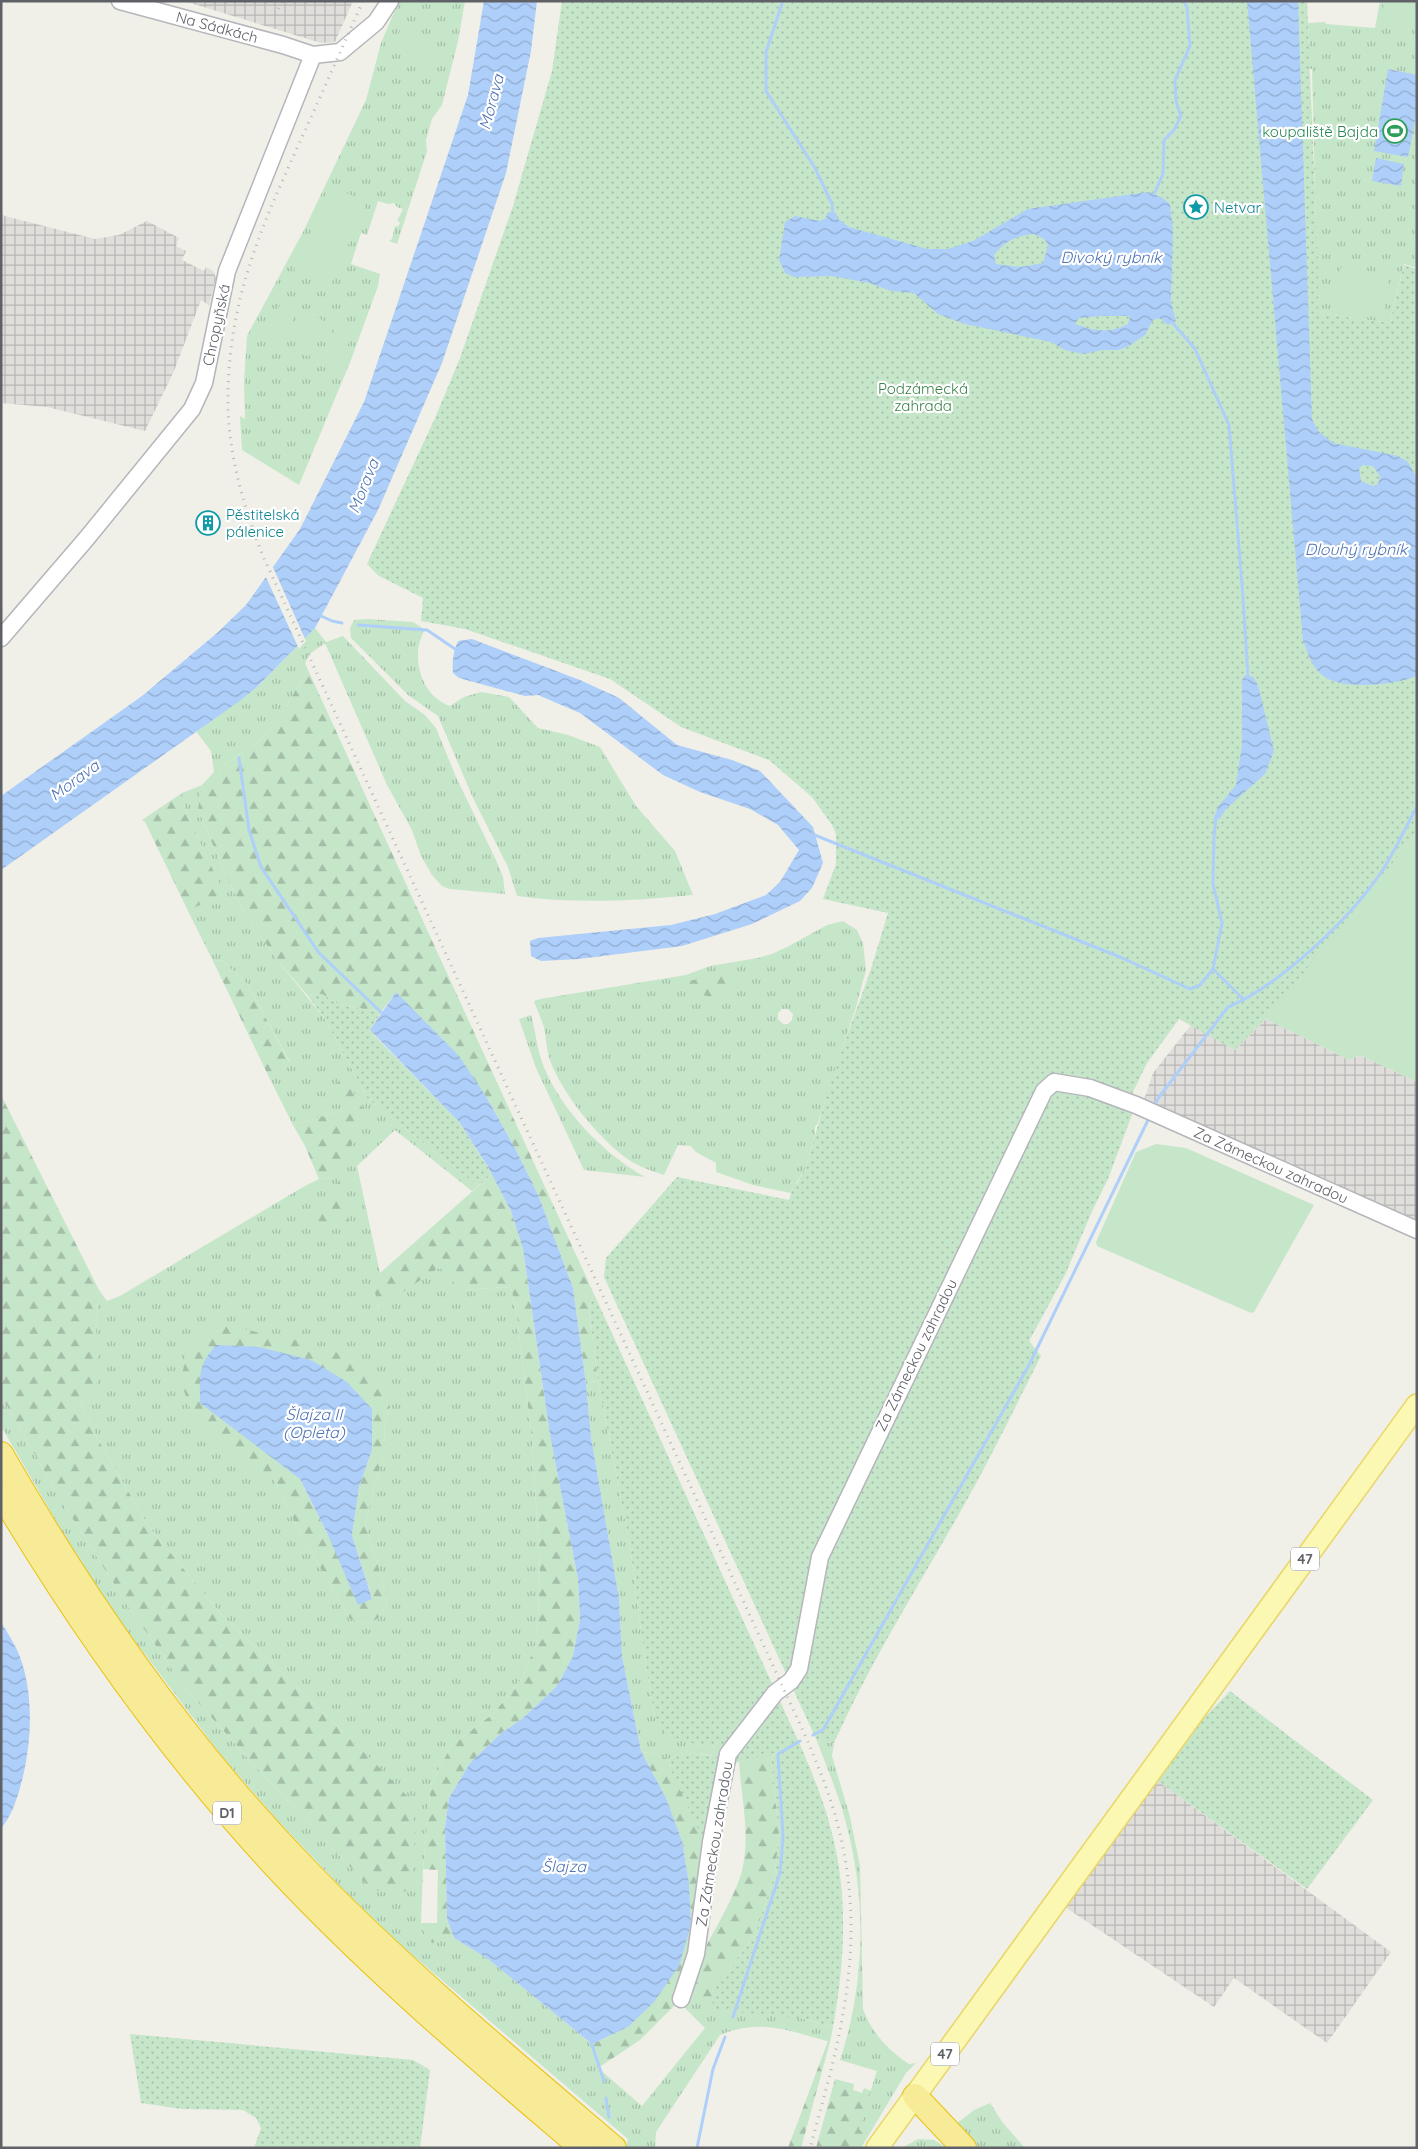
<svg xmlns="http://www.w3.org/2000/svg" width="1418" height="2149" font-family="Quicksand,sans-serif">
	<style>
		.industrial { fill: url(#industrial-grid) }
		.grass { fill: url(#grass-tufts); fill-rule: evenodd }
		.forest { fill: url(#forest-firs); fill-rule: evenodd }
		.garden { fill: url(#garden-dots) }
		.pitch { fill: #c6e6ca }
		.water { fill: url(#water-waves); fill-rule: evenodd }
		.pier { fill: #f0efe8 }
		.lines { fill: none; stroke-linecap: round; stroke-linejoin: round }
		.stream { stroke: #aecffa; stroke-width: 3 }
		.minor-casing { stroke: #b5b6bb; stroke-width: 19 }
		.major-casing { stroke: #ead667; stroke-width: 24 }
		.highway-casing { stroke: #eac20e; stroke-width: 26 }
		.minor { stroke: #fff; stroke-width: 16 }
		.major { stroke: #faf8b2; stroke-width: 21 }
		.highway { stroke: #f7eb98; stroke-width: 24 }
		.rail { stroke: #b5b5b7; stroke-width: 3; stroke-dasharray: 1 6; stroke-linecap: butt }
		.labels { text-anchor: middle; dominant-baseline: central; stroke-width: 4.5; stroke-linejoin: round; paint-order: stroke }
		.shield { fill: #fff; stroke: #8f9095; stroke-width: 1 }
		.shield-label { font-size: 14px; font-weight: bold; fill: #5f6167 }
		.street-label { font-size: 15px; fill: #5f6167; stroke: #fff }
		.leisure-label { font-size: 15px; fill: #27864d; stroke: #fff; text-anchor: end }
		.culture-label { font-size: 15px; fill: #0d838f; stroke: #fff; text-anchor: start }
		.park-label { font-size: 15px; fill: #3a8247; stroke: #fff }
		.water-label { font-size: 16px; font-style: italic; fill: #4d72b5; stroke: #fff }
	</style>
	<defs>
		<pattern id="industrial-grid" width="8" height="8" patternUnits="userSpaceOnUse" patternTransform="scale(1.25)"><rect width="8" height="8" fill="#dfdeda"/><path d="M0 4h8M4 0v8" fill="none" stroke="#b8b7b5"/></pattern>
		<pattern id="grass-tufts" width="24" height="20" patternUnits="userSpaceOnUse" patternTransform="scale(1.25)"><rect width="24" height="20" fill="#c6e6ca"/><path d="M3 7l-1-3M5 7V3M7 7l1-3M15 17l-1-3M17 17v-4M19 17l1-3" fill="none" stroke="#a4bea8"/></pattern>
		<pattern id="forest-firs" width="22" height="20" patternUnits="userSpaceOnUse" patternTransform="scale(1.25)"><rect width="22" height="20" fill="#c6e6ca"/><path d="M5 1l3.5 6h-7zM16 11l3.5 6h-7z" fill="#a4bea8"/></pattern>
		<pattern id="garden-dots" width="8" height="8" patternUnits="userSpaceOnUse" patternTransform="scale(1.25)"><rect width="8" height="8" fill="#c6e6ca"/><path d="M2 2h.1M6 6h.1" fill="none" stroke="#a4bea8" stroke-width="1.8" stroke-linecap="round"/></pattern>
		<pattern id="water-waves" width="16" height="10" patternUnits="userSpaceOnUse" patternTransform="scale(1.25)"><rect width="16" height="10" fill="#aecffa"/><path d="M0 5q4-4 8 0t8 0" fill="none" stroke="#91abce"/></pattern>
	</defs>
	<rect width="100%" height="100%" fill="#f0efe8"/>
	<path class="industrial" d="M184,1H353L335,42L321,43Z
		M1,215L95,239L119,235L147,221L179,238L176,246L186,251L182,260L204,271L206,267L213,271L216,278L209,305L201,300L174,371L145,431L47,407L1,403Z
		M1266,1019L1349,1060L1360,1055L1417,1082V1221L1144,1100L1153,1073L1191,1025L1235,1050Z
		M1158,1781L1391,1952L1327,2043L1234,1978L1214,2007L1065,1907Z"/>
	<path class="grass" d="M399,1H465L458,41L442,105L432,119L426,140L427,151L397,244L389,241L392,239L395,226L398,227L400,222L397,221L403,209L397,207L394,203L388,204L378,201L367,235L361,233L351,264L380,274L378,286L351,360L299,485L242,450L240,416L245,419L244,382L247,336L303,232L366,100L381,43Z
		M1380,1H1417V268L1404,264L1390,323L1318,313L1312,69H1309L1308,23L1325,22L1326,24L1375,28Z
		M366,619L413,622L424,629C422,636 418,645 418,652C417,676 428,698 450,706L464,697L481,692L509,697L538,728L568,735L600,747L636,806L675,851L693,895C635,901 575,904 517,896L508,867L473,798L438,716L408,695L351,638L350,628L354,620Z
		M315,628L326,642L343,636L405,701L425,715L436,728L456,777L496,860L503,877L505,894L449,889L442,886L432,875L421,856L412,830L387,785L325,643L311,653L305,663L308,670L275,724L258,742L214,772L211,751L196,731L258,686Z
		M202,785L198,809L222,867L244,912L278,961L325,1019L368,1099L478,1186L472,1191L395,1130L357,1166L380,1273L378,1308L440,1267L461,1290L511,1287L517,1317L532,1439L540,1568L537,1640L523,1677L494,1713L451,1746L431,1785L423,1869L421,1923L424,1932L432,1943L454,1938L488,1959L592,2044L598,2068L642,2106L705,2028L680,2003L681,1994L804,2019L833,2027L830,2042C790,2031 760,2018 720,2035L656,2132L655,2148H626L628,2139L403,1947L342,1888L279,1822L221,1755L113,1612L63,1533L1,1426V1395L57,1494L130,1609L187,1690L255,1766L371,1889L367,1755L221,1614L149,1527L97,1438L81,1404L87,1396L94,1391L96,1326L99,1290L107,1301L120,1296L303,1187L319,1179L334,1177L343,1111L293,1125L267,1073L290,1062L248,985L222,960L213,961L188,911L223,892L186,813L182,793ZM390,1407L384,1423L385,1448L365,1523L383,1582L387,1606L378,1618L369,1624L350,1619L298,1529L273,1478Z
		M843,921L857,930L863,943L866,970L856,1007L818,1123L815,1127V1135L806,1167L790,1193L753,1185L716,1172V1163L696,1152L691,1146L678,1145L664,1175C653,1171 642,1168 632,1162C601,1142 560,1092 549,1057C546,1047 546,1037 544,1027C541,1018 537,1010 534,1001L540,999L686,975L710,966L758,958L772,954L789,946L827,925ZM782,1009H788L793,1014L792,1020L788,1024H783L778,1019V1013Z
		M531,1015C536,1032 537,1051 544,1067C561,1110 605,1155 645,1177L584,1170L536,1068L519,1019Z
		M598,1380L630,1546L646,1668L655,1717L698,1745L720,1747L731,1764L715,1843L712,1755L687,1753L669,1759L641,1751L622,1656L619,1598L591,1437L586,1384Z
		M817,1741L834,1743L832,1756L850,1817L860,1866L863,2009C871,2032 889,2051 909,2064L916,2063L906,2073L867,2138L858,2129L877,2071L840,2060C865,1985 867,1900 846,1823C839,1795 827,1768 817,1741Z
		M990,2103L1003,2123L1025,2148H977L956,2124L974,2110Z
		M918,2139L934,2140L947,2148H902Z"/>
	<path class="forest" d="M308,670L594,1294L589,1308L598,1380L586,1384L573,1288L539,1197L516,1150L487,1098L396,992L381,1012L340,1005L322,994L308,996L278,961L244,912L222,867L198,809L202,785L214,772L258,742L275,724Z
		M182,793L186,813L224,893L188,911L145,822L142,820Z
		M222,960L248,985L290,1063L267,1073L213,961Z
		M728,974L733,978C725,1004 712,996 691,993L683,982Z
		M344,1075L363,1109V1122L334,1177L319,1179L305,1146L293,1125L343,1111L333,1088Z
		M1,1095L99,1290L96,1326L98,1380L94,1391L87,1396L81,1404L97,1438L149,1527L221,1614L367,1755L409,1798L405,1803L416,1825L411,1890L392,1894L371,1889L255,1766L187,1690L130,1609L57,1494L1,1395Z
		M492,1174L511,1211L523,1249L550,1435L578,1579L580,1619L573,1656L557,1686L523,1718L500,1734L470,1763L449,1798L445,1827L447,1919L454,1938L432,1943L424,1932L421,1923H437L438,1870L423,1869L431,1785L451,1746L494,1713L523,1677L537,1640L540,1568L532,1439L517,1317L511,1287L461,1290L440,1267L379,1308L371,1277L380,1273Z
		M342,1176L348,1222L313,1223Z
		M227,1326L312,1343L353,1359L385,1390L390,1407L384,1423L385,1448L365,1523L383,1582L387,1606L378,1618L369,1624L350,1619L298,1529L273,1478L260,1475L194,1419L181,1382L186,1353L204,1332ZM372,1450L359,1487L352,1535L372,1598L328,1535L300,1479Z
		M641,1751L669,1759L670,1768L715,1843L701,1956C713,1932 739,1890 743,1866C750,1832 741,1795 739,1762L774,1752L771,1760L779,1833L775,1874L754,1938L714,1986L712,2009L681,1994L678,2002L640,2040L598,2068L592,2044L628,2027L691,1925L689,1883L682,1841L666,1798Z
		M828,2041L830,2042L801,2148H788Z
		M835,2079L854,2084L853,2090L862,2093L864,2088L871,2091L859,2129L867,2138L861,2148H816Z"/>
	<path class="garden" d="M562,1H1307L1318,265V313L1390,323L1404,265L1417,269V833L1281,1003L1235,1050L1179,1019L1147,1063L1131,1096L1133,1112L1108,1179L1093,1209L1065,1275L1029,1341L1041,1356C1017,1403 994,1451 968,1498C923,1579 872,1658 834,1743L817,1741L604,1277L606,1258L677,1177L789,1200L793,1186L797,1183L806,1167L831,1080L870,972L888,913L823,899L836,864V834L832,825L812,797L769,760L681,727L610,679L465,629L421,621L423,598L379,576L367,564L435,418L460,358L513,206L552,71Z
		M322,994L340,1005L381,1012L370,1031L460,1123L492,1174L478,1186L368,1099L325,1019L308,996Z
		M594,1294L801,1747C812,1773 823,1799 830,1826C849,1893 845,1960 833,2027L804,2019L712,2009L714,1986L754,1938L775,1874L779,1833L771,1760L774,1753L731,1764L720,1747L698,1745L667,1735L655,1717L646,1668L630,1546L598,1380L589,1308Z
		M1230,1691L1373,1800L1307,1889L1158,1781L1202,1720Z
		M687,1753L717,1756L719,1760L704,1841L703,1840L670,1768L669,1759Z
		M130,2034L413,2060L430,2070L420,2148H254L261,2128L256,2118L243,2110L182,2109L141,2103Z"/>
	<path class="pitch" d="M418,1H454L451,12Z
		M1384,1H1417V25L1382,19Z
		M400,30L438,44L431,64L393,51Z
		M331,186L367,202L330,286L294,270Z
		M1341,267L1390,274L1383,317L1334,310Z
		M282,301L298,309L281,344L265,336Z
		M310,314L326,322L309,357L293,349Z
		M336,327L352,336L335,370L319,362Z
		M1417,833V1082L1360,1055L1349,1060L1266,1019Z
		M1156,1144L1186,1148L1314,1205L1254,1312L1251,1313L1097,1246L1096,1242L1136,1152Z"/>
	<path class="water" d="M484,1H537L531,51L506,173L442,363L378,510L315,628L258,686L241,700L1,870V796L142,696L217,633L246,605L300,529L364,402L468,95Z
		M1247,1H1298L1312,419L1318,431L1333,443L1398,456L1408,462L1417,478V676C1396,685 1340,691 1322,675C1311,666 1308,653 1303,641ZM1363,465L1373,466L1380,476L1378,484L1373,486L1361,481L1359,468Z
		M1388,69L1417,75V111L1408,157L1374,151Z
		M1376,158L1404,164L1401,186L1372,181Z
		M1148,192L1161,197L1170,204L1173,230L1171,302L1176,321L1168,325L1159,318L1153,320L1145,335L1129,346L1119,350H1102L1084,354L1065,350L1051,342L965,324L938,314L914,293L891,291L869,283L832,276L794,277L785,273L779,260L785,222L795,216L819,221L825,219L828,212L836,213L838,219L849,227L927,249H948L973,241L1028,209ZM1034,234L1044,239L1048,245L1043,263L1020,267L996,264L994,255C1005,241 1016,236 1034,234ZM1101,316H1130L1128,324C1109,334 1095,331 1075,324L1079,318Z
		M472,639L580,680L619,698L677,745L732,760L760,771L813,827L823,863L812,888L800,901L752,924L682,946L579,959L541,961L531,956L530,941L538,938L671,925L715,914L766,895L780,882L799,850L778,825L750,809L700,792L663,775L580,713L538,695L525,696L459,678L453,673C452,662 453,652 458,641Z
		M1245,675L1253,677L1258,685L1274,751L1265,774L1226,809L1220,818L1213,820L1218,807L1236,785L1242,745V680Z
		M396,992L459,1056L487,1098L516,1150L539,1197L573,1288L586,1384L591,1437L619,1598L622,1656L641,1751L666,1798L682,1841L689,1883L691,1925L679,1966L654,2002L628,2027L592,2044L488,1959L454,1938L447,1919L445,1827L449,1798L470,1763L500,1734L523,1718L557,1686L573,1656L580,1619L578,1579L550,1435L523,1249L511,1211L488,1167L460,1123L370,1030Z
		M216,1345L259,1347L311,1360L347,1382L372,1409V1450L359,1487L352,1535L372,1599L358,1605L328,1535L300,1479L200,1403C200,1375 197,1367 216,1345Z
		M1,1622C9,1635 18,1649 22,1663C36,1706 30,1764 14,1806C11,1814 6,1822 1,1829Z"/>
	<path class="pier" d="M272,565L306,641L299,649L265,575Z"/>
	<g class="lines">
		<path class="stream" d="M783,1L766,52V91L815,168L832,204L833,215
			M1154,194L1163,174L1164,140L1174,130L1181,116L1176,101L1175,80L1190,46L1187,8L1184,1
			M1171,321L1195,349L1229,425L1243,597L1248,678
			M319,615L332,621L342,623
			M358,625L427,630L458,651
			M239,758L249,830L261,867L319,953L383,1014
			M1219,816L1216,819L1214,836L1213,884L1222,923L1213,969L1244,1000
			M812,834L1120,957L1190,989L1200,985L1213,969
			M1154,1106L1159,1097L1228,1007C1280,985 1351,918 1382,871C1395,851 1405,828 1417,807
			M813,1735L823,1730L1029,1365L1149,1118
			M733,2017L780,1873L783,1837L778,1754L800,1741
			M591,2042L604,2081
			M606,2098L609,2117
			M697,2148L713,2069L725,2037"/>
		<g class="minor-casing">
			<path id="minor" d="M120,1L283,45L313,55L340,52L376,22L390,1
				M1,638L87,538L192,409L204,383L227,271L313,55
				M681,1999L696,1954L711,1842L728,1754L775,1693L791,1681L799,1669L820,1557L1044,1091L1054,1082L1090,1088L1136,1105L1417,1230"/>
		</g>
		<g class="major-casing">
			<path id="major" d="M877,2148L1417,1405"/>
		</g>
		<g class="highway-casing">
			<path id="highway" d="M1,1454C87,1604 187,1748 308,1872C404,1971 510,2059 614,2148
				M1,1493C85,1634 180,1767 294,1886C384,1980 484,2064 582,2148
				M915,2096L964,2148"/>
		</g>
		<use href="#minor" class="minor"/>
		<use href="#major" class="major"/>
		<use href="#highway" class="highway"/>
		<path class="rail" d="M363,1C341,50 320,98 298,146C260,230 229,301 228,395C227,451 243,505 263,556L809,1744C820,1771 831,1798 838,1826C868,1942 841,2037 810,2148
			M275,15L282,1"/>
	</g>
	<defs>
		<g id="stadium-ring" transform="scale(1.25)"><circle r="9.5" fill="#fff" stroke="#2e9e5b" stroke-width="1.5"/><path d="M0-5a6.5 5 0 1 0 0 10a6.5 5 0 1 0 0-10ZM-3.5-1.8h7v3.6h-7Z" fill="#2e9e5b"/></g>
		<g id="sight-ring" transform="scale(1.25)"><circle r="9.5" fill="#fff" stroke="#0f9aa8" stroke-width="1.5"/><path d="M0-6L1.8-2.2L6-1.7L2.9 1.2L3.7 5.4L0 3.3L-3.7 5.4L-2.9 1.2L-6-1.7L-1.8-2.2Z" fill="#0f9aa8"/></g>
		<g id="building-ring" transform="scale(1.25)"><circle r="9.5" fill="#fff" stroke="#0f9aa8" stroke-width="1.5"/><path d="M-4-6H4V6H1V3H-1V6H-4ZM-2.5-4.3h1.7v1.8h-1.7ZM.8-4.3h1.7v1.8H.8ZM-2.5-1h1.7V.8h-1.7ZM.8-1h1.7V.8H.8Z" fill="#0f9aa8"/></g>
	</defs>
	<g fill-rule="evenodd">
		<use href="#stadium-ring" x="1395" y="131"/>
		<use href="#sight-ring" x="1196" y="207"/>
		<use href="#building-ring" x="208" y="523"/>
	</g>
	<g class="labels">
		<g class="shield">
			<rect x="1291" y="1547.5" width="28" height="23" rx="4"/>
			<rect x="213" y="1801.5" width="28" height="23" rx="4"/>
			<rect x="931" y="2042.5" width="28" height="23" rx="4"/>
		</g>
		<g class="shield-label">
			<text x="1305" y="1559">47</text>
			<text x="227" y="1813">D1</text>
			<text x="945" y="2054">47</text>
		</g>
		<g class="street-label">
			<text transform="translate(217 27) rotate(15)">Na Sádkách</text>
			<text transform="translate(216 325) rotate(-78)">Chropyňská</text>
			<text transform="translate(1271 1165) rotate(24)">Za Zámeckou zahradou</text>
			<text transform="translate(916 1355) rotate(-64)">Za Zámeckou zahradou</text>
			<text transform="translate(714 1844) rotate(-81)">Za Zámeckou zahradou</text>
		</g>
		<g class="leisure-label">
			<text x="1378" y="131">koupaliště Bajda</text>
		</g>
		<g class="culture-label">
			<text x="1214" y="207">Netvar</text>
			<text x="226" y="514">Pěstitelská<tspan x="226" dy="17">pálenice</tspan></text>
		</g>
		<g class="park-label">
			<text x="923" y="388">Podzámecká<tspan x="923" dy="17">zahrada</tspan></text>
		</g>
		<g class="water-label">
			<text transform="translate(491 102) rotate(-75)">Morava</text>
			<text x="1111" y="257">Divoký rybník</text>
			<text transform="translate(363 486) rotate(-68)">Morava</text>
			<text x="1356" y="549">Dlouhý rybník</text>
			<text transform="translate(74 780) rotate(-36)">Morava</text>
			<text x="314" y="1414">Šlajza II<tspan x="314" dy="18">(Opleta)</tspan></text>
			<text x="564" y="1866">Šlajza</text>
		</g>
	</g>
	<rect width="1418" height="2149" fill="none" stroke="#5f6167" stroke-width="5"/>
</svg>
